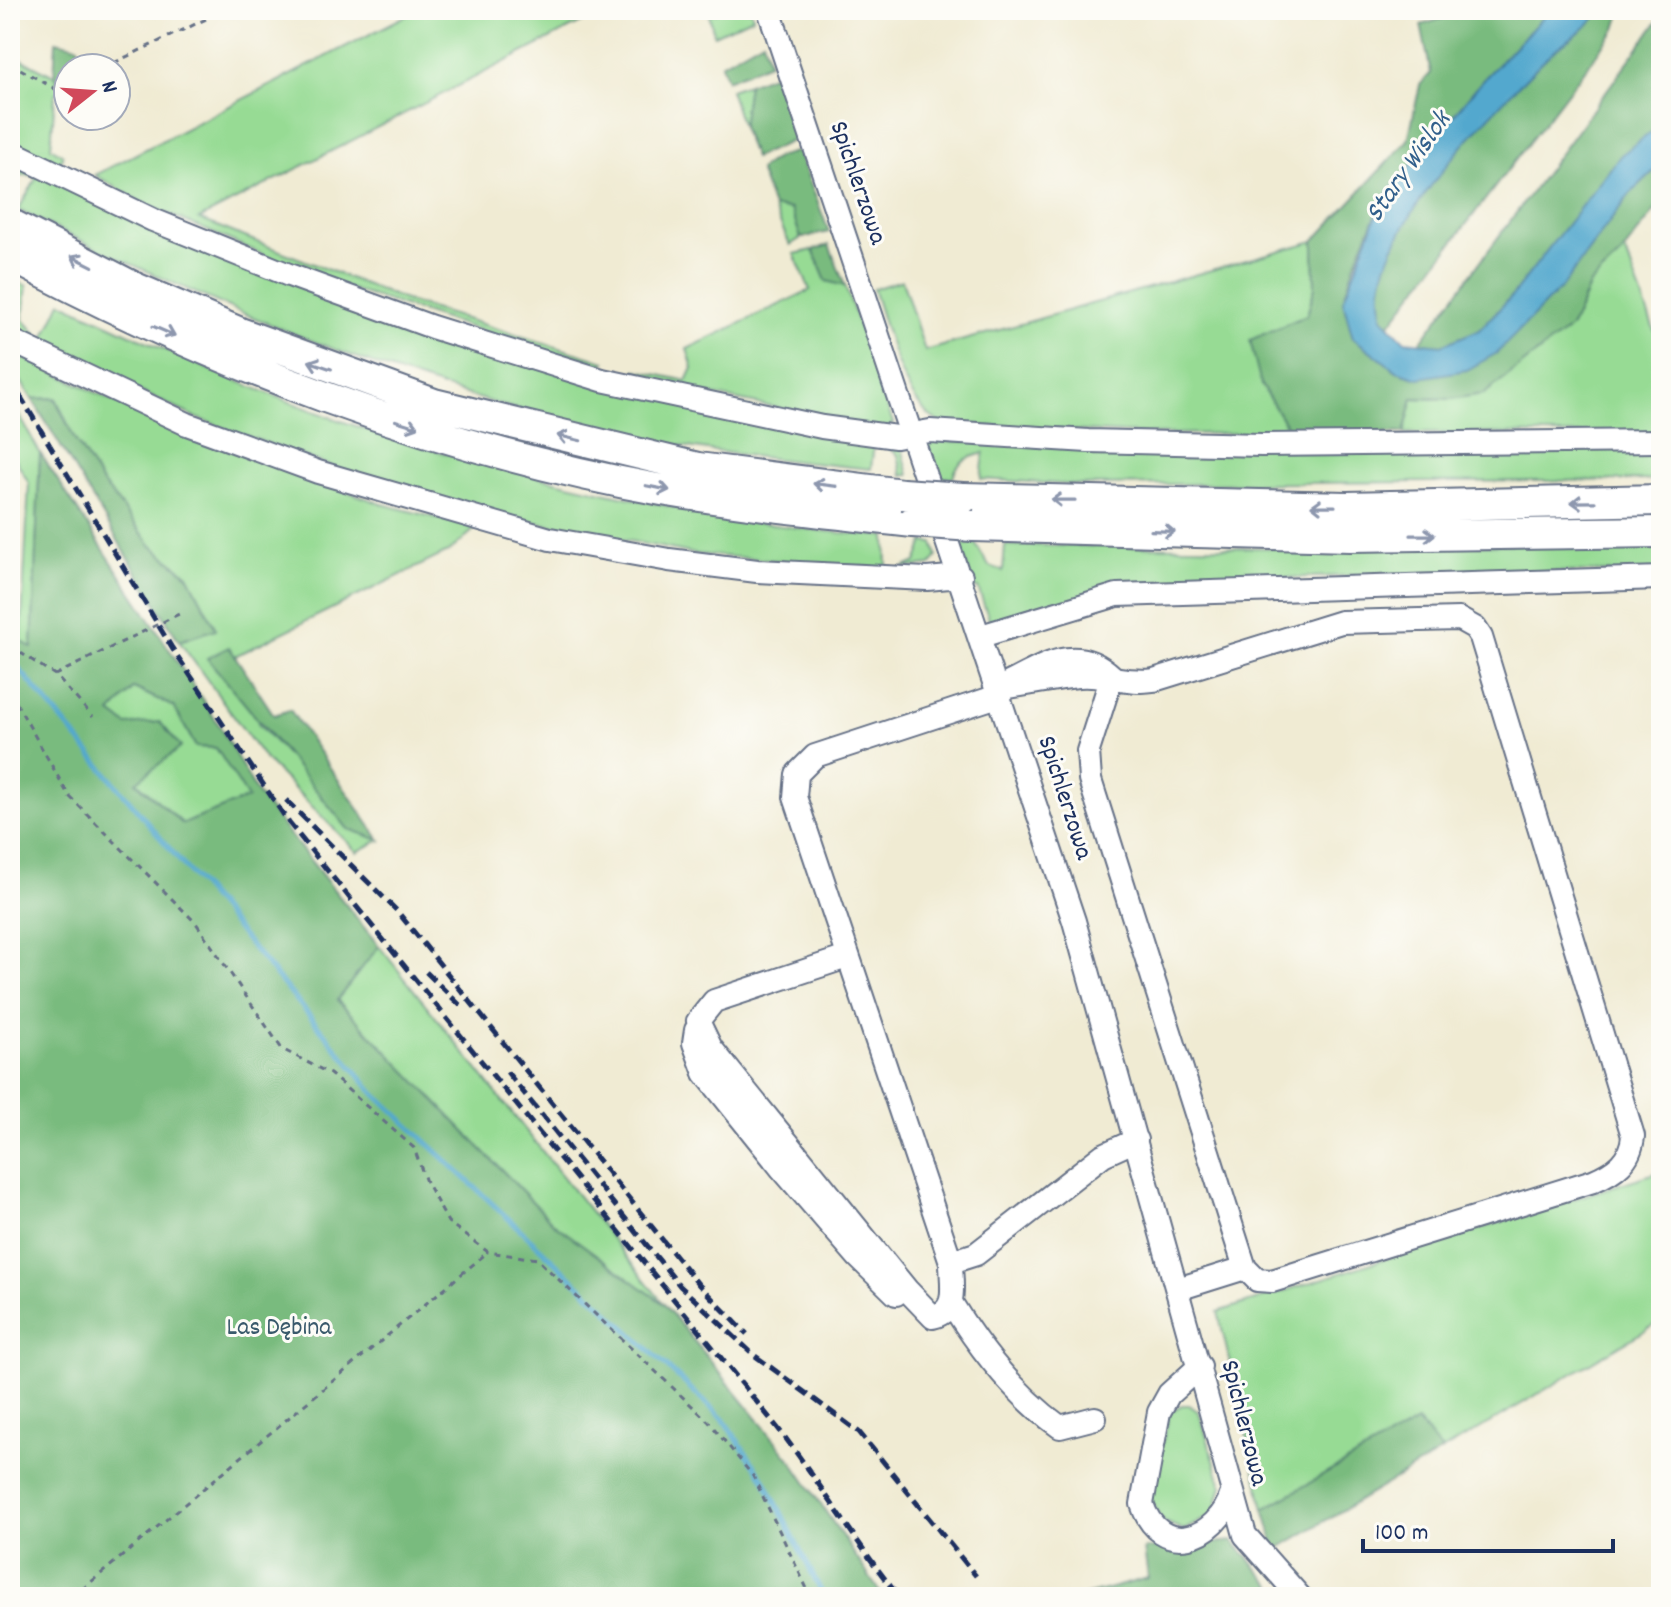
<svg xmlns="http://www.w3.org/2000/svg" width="1671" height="1607" font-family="Dekko,sans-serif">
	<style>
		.green { fill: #97db94; stroke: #598579; stroke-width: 2 }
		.forest { fill: #79bb7e; stroke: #4a756e; stroke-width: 2; fill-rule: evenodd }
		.water { fill: #52a8ce; stroke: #366c96; stroke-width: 2 }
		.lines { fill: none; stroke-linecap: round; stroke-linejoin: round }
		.stream { stroke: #52a8ce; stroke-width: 5 }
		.minor-casing { stroke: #667187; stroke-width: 26 }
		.major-casing { stroke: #667187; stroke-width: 34 }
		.path { stroke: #667187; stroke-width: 3; stroke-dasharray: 6 6; stroke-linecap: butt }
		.minor { stroke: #fff; stroke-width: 22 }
		.major { stroke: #fff; stroke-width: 30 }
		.rail { stroke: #1b2f5e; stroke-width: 5; stroke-dasharray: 12 6; stroke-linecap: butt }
		.major-bridge-casing { stroke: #667187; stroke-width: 34; stroke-linecap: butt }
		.major-bridge { stroke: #fff; stroke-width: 30 }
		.oneway { stroke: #8d97ae }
		.labels { text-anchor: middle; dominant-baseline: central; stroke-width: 6; stroke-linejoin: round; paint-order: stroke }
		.street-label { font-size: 26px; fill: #1b2f5e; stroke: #fdfcf7 }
		.park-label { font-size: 26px; fill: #3a5a6c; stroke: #fdfcf7 }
		.water-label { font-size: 28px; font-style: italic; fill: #315f8b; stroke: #fdfcf7 }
	</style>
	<rect width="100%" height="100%" fill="#fdfcf7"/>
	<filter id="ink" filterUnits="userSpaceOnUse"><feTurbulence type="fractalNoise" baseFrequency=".0125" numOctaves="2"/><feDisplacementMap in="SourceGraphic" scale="16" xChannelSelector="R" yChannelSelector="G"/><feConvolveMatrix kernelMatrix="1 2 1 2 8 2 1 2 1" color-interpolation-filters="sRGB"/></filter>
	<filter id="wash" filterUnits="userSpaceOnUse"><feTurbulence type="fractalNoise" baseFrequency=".006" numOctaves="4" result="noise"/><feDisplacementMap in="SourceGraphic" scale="32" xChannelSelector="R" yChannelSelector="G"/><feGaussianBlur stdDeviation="1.8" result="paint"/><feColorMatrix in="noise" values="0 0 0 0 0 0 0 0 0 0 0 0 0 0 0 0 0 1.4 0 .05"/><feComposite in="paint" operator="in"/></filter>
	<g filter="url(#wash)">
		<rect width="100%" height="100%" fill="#f0ebd3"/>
		<path class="green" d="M417,10H606L199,219L410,302L605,362L599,368L325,281L143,203L95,175Z
			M726,10H751L753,17L714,35L709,14Z
			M10,53L54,76L64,89L55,94L51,147L63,155L59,164L10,144Z
			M748,84L742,127L730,90Z
			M10,157L442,334L901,444L909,475H902L898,455L886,446L874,444L871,469C779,460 685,450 595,429C394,383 203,301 18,210L36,179L31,175L10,176Z
			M773,207L791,209L801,238L790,245Z
			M1314,241L1315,287L1307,315L1261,385L1291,433L1144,434L944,424C903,410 887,329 873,289L902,280L925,351Z
			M813,250L826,281L845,286L893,423L886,429L635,380L636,370L687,381L693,368L687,349L810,290L794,254Z
			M1625,250L1661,349V435L1404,433L1413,398L1435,399L1571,327L1590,284Z
			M10,278L27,286L23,319L43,341L61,302C153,345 245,387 341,421C431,452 523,474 616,495C704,514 796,532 886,536L887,569L695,554L480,511L355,475L197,418L23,337L10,301Z
			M10,351L163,425L382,504L476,528L450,551L235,656L228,647L259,725L303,772L348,829L380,840L357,852L264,758L179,641L215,629L188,575L152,546L101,481L74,438L56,398L32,399L10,364Z
			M10,398L40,453L32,649L21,641L29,483L10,450Z
			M930,441L1661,448V480L1076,485L981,479L984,453C967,458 957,460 953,478L937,477L928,450Z
			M924,542L933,543L937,556L931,565L903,568L916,562Z
			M1661,542V573L1497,571L1155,582L990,622L978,588L973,587L961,545L975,543L989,566L1003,571L1005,545L1283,548Z
			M134,688L174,707L196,747L216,748L249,798L183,824L136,781L180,747L127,725L111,713Z
			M379,946L664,1304L554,1224L337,1000Z
			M1661,1171V1321L1442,1451L1417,1422L1264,1509L1218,1312Z
			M1182,1405H1189L1199,1412L1222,1486L1214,1514L1184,1530L1162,1521L1150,1498L1170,1411Z"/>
		<path class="forest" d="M1470,10H1550L1482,81L1383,199L1354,266L1343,301L1353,338L1397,371L1419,378L1561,288L1630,194L1661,164V203L1620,256L1590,284L1571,327L1484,394L1451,399L1413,398L1404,433H1291L1261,385L1250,340L1307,315L1315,287L1314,241L1408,140L1420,85L1431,73L1421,25Z
			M1600,10H1622L1616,29L1389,325L1382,318C1382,309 1380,297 1381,288C1390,212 1497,106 1550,54C1567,38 1589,30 1600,10Z
			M1661,17V125L1621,156L1511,297L1479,330L1442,345L1420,343Z
			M763,40L769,63L727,80L721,64Z
			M56,41L78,46L87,68H68V87L64,89L54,76Z
			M774,74L796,139L754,158L742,127L748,84Z
			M798,151L829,232L801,238L791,209L773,207L759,170L778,157Z
			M829,245L845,286L826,281L813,250Z
			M55,398L74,438L101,481L152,546L188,575L216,629L179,641L32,399Z
			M40,453L219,725L258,795L379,946L337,1000L554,1224L664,1304L791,1460L883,1597H10V633L32,648ZM134,688L174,707L196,747L216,748L248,798L183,824L136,782L181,747L160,722L127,725L111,713Z
			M229,647L274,715L290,710L380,840L348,829L207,658Z
			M1417,1422L1442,1451L1276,1550L1264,1509Z
			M1233,1541L1282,1597H1078L1148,1578L1144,1549Z"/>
		<path class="water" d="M1550,10H1600C1589,30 1567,38 1550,54C1497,106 1390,213 1381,288C1380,297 1382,309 1382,318L1405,341L1442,345L1479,330L1511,297L1621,155L1661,125V164L1630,194L1561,288L1497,353L1467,370L1419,378L1397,371L1353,338L1343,301L1383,199L1482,81Z"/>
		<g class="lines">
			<path class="stream" d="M10,658L375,1094L723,1419L764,1479L824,1597"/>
		</g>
	</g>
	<g filter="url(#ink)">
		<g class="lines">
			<g class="minor-casing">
				<path id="minor" d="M769,10L1074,921L1245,1535L1300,1597
					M10,151L153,220L289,275L432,327L602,380L822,427L896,437L930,431L1088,441L1262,445L1661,441
					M10,340L187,424L318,472L550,539L669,560L757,571L927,579L961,576
					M981,636L1117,595L1661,578
					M1112,676L1088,751L1090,780L1245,1268L1178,1289
					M1009,683C1047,664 1077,643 1112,676
					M998,688C1025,686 1052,678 1079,676C1106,674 1129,684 1154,680L1341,622L1459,619L1475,628L1481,637L1633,1136C1631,1161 1614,1172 1593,1181L1272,1281L1257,1280L1245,1268
					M847,957L714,1001L698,1021L711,1048L907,1290L933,1317C959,1310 951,1285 951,1262L795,797L797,774L815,756L1001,695
					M696,1030L694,1043L705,1073L782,1169L858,1257L896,1294
					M951,1262L976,1254L1103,1155L1136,1140
					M952,1304C981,1351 1015,1395 1060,1427L1095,1418
					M1200,1366L1169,1394L1159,1412L1142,1504C1160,1559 1217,1541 1232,1493"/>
			</g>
			<g class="major-casing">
				<path id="major" d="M10,224L135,288L240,333L434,404L698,468L902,494
					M10,255C209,362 439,450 662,490C745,504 829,513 913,522
					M963,498L1347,507L1661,500
					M973,526L1350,536L1661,532"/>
			</g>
			<path class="path" d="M10,63L57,90L68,85
				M103,68L225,10
				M10,646L55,675L93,717
				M55,675L179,614
				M10,692L69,796L196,923L282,1049L330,1074L414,1148L426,1182L448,1222L488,1252L537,1259L709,1422L753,1476L811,1597
				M73,1597L488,1252"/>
			<use href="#minor" class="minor"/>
			<use href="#major" class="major"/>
			<path class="rail" d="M10,379L172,648L289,823L777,1427C820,1482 855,1542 899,1597
				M286,800L397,911L699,1285L747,1334
				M426,972L463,1008
				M507,1072L680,1286L754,1355L859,1432L976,1576"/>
			<g class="major-bridge-casing">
				<path id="major-bridge" d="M902,494L963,498
					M913,522L973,526"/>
			</g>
			<use href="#major-bridge" class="major-bridge"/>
		</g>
		<defs><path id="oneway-shaft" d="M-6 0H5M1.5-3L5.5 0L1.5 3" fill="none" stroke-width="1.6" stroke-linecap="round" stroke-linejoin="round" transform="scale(2)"/></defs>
		<g class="oneway">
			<use href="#oneway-shaft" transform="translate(82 261) rotate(-153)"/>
			<use href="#oneway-shaft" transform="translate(164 331) rotate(23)"/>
			<use href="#oneway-shaft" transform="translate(320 365) rotate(-161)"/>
			<use href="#oneway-shaft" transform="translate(407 424) rotate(17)"/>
			<use href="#oneway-shaft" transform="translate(569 438) rotate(-167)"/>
			<use href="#oneway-shaft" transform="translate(825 485) rotate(-173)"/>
			<use href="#oneway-shaft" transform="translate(658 488) rotate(11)"/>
			<use href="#oneway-shaft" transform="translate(1063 500) rotate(-179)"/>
			<use href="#oneway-shaft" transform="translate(1583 502) rotate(179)"/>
			<use href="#oneway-shaft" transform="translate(1323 506) rotate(-179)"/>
			<use href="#oneway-shaft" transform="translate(1163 531) rotate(2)"/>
			<use href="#oneway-shaft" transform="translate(1423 535) rotate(-1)"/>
		</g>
	</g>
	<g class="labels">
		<g class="street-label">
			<text transform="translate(857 183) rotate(71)">Spichlerzowa</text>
			<text transform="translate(1064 798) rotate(72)">Spichlerzowa</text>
			<text transform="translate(1243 1423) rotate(76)">Spichlerzowa</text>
		</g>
		<g class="park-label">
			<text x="279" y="1328">Las Dębina</text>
		</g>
		<g class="water-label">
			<text transform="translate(1410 168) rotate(-55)">Stary Wislok</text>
		</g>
	</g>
	<rect width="1671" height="1607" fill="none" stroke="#fdfcf7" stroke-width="40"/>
	<g transform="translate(92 92) rotate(73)"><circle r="38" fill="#fdfcf7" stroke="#a3aaba" stroke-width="2"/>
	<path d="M0-6L14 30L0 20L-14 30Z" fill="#d1495b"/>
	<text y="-12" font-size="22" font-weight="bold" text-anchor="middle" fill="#1b2f5e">N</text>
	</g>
	<path d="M1363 1539v12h250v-12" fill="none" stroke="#1b2f5e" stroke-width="4"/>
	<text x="1375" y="1539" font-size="24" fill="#1b2f5e" stroke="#fdfcf7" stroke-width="6" paint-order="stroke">100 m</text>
</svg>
